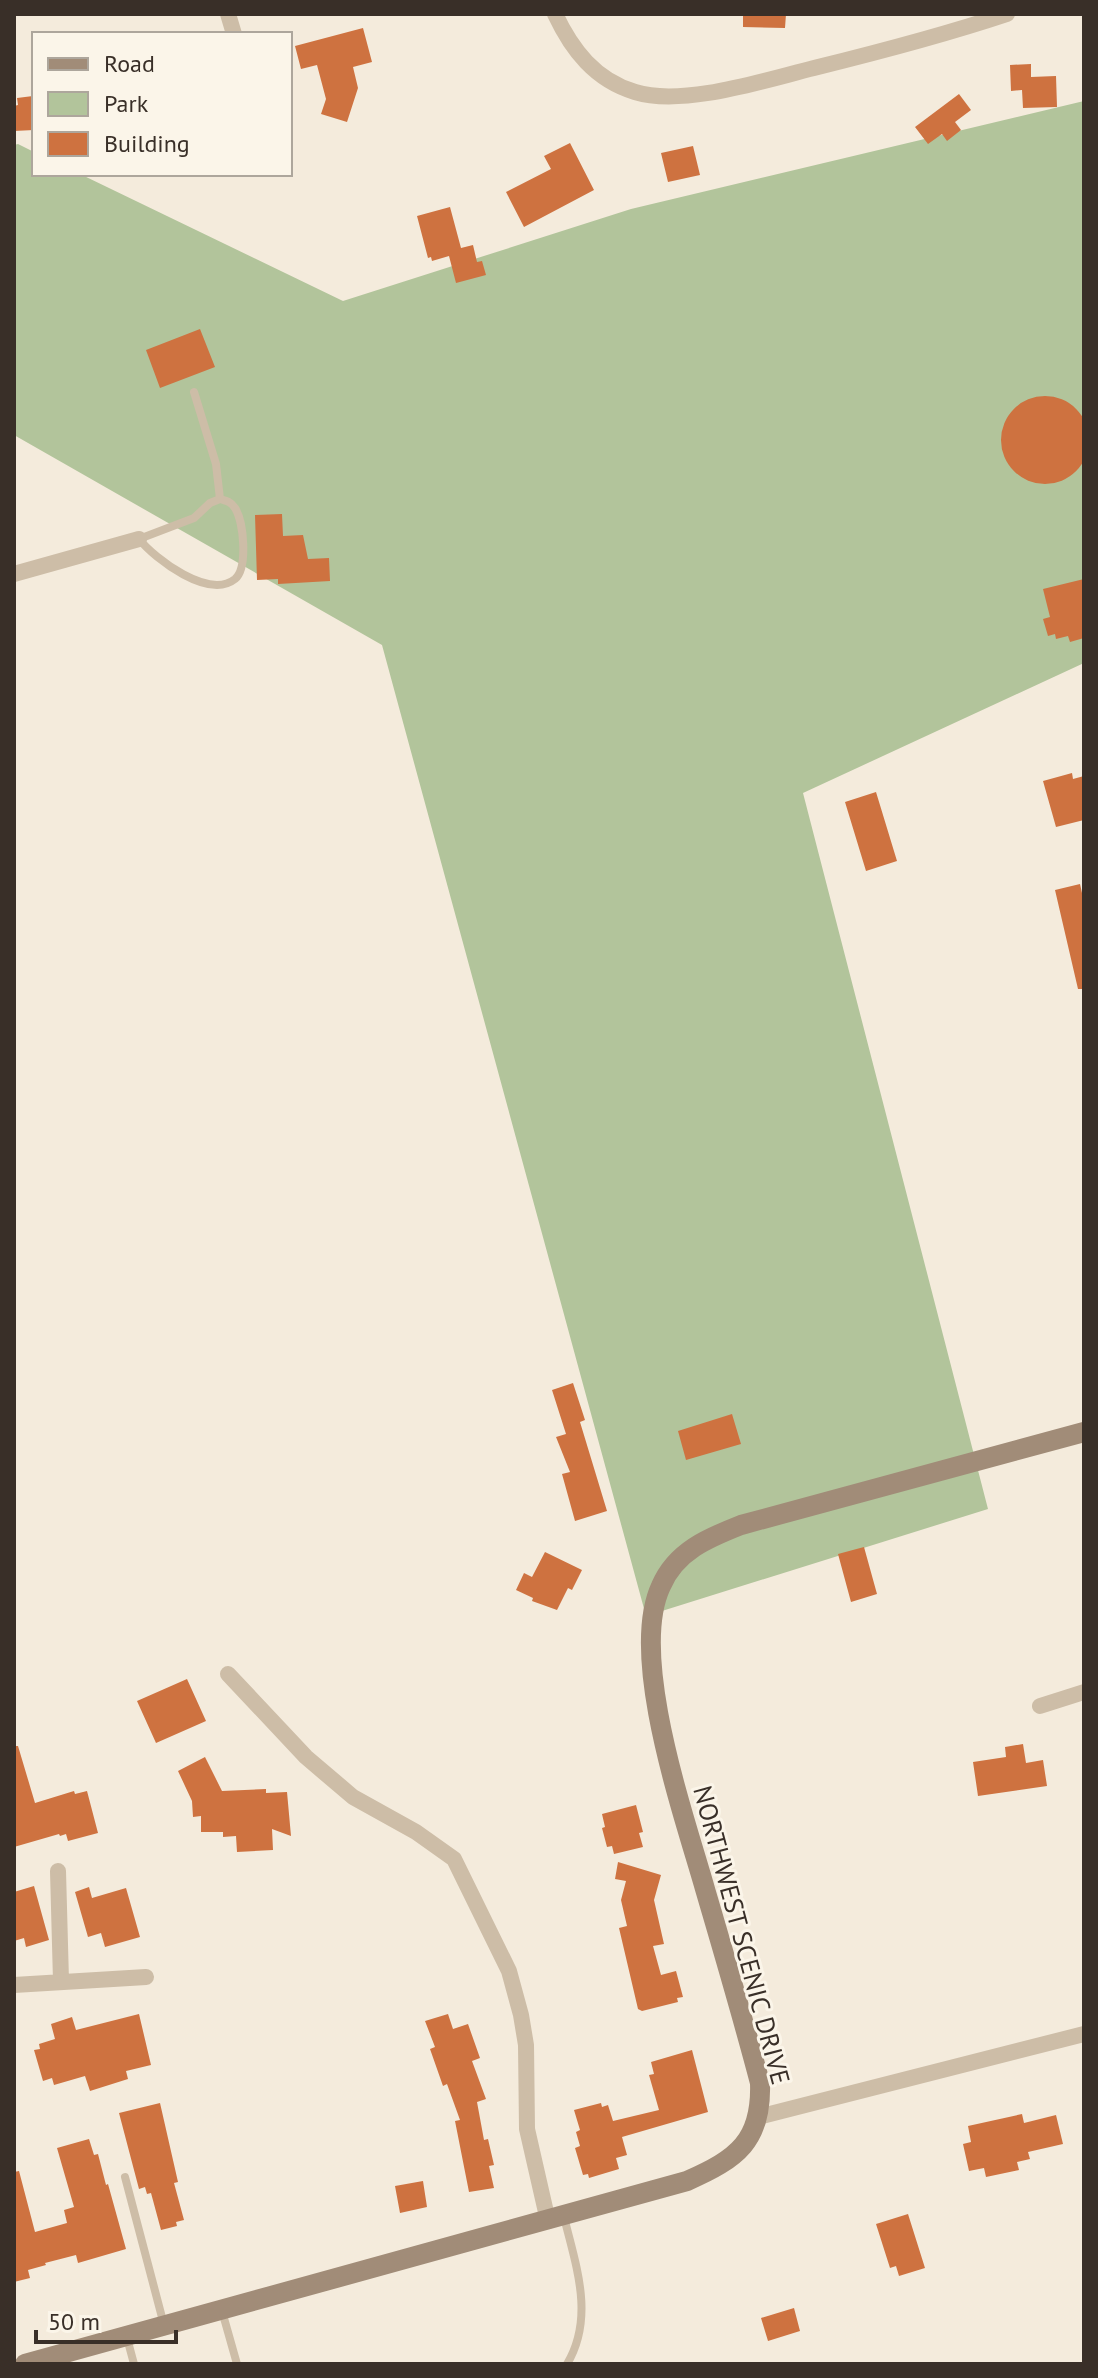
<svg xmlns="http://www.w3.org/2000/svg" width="1098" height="2378" font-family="'PT Sans',sans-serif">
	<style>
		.green { fill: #b2c49b }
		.building { fill: #ce7240 }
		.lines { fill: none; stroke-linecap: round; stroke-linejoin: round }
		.lane { stroke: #cdbda7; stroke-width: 8 }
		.street { stroke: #cdbda7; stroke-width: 16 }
		.secondary { stroke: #a18c78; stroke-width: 20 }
		.labels { text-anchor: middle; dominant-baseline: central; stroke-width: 6; stroke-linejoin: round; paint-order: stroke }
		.street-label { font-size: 26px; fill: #392f28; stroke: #fbf5e9 }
	</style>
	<rect width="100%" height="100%" fill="#f4ebdc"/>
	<path class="green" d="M1084,101V663L803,793L988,1509L646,1616L382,645L14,435V145L18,144L34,152V174H80L343,301L631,209Z"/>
	<path class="building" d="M743,14H786L785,28L743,27Z
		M363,28L372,62L353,67L358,88L347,122L321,114L326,99L317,65L301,69L295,46Z
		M1031,64V77L1056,76L1057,107L1023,108L1022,90L1011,91L1010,65Z
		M959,94L971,110L955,122L961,130L947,141L942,134L928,144L915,127Z
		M33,96L34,130L14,131V106L18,105L17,98Z
		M570,143L594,190L524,227L506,192L551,169L544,156Z
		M693,146L700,175L668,182L661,153Z
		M450,207L461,248L473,245L477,262L482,261L486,275L456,283L449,256L432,261L431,257L428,258L417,216Z
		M200,329L215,367L160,388L146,350Z
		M1001 440a44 44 0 1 1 88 0a44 44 0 1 1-88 0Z
		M282,514L283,536L303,535L308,559L329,558L330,581L278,584V579L257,580L255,515Z
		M1084,579V638L1070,642L1068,636L1056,639L1055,634L1048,636L1043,619L1050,617L1043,589Z
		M1072,773L1073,779L1084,776V820L1056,827L1043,781Z
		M876,792L897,861L866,871L845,802Z
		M1080,884L1084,902V989H1078L1055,890Z
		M573,1383L585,1420L580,1422L607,1511L575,1521L562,1474L570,1472L556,1437L566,1434L552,1390Z
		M732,1414L741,1444L686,1460L678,1431Z
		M864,1547L877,1594L851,1602L838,1554Z
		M545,1552L582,1570L572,1590L568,1588L557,1610L532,1601L533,1598L516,1590L524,1573L532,1577Z
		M187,1679L206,1721L156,1743L137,1701Z
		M1023,1744L1026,1763L1043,1760L1047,1786L978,1796L973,1762L1006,1757L1005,1747Z
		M14,1746H18L35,1803L74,1791L75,1794L87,1791L98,1833L68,1841L66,1834L60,1836L59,1834L14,1847Z
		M205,1757L222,1791L266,1789V1793L287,1792L291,1836L272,1829L273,1850L237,1852L236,1836L223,1837V1832H201V1816L193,1817L192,1801L178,1771Z
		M636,1805L643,1832L639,1833L643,1847L614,1854L612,1846L607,1847L602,1828L605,1827L602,1814Z
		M618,1862L661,1875L654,1900L664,1944L653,1946L661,1975L676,1971L683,1997L677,1998L678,2002L642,2011L638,2009L619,1928L627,1926L621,1900L626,1881L615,1879Z
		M34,1886L49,1940L26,1947L24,1938L14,1941V1892Z
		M89,1887L92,1898L126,1888L140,1937L105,1947L101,1933L88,1937L75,1892Z
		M139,2014L151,2065L126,2071L128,2079L90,2091L85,2076L54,2085L52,2078L43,2081L34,2050L40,2049L39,2044L55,2039L51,2024L72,2017L76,2030Z
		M448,2014L453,2029L468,2024L480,2058L472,2061L486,2099L477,2102L484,2140L488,2139L494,2165L489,2166L494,2188L469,2192L455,2121L460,2120L447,2084L443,2086L430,2049L435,2047L425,2021Z
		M692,2050L708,2112L622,2137L627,2155L616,2158L619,2169L589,2178L588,2174L583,2175L575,2148L580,2146L576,2132L580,2130L574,2110L601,2103L602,2107L608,2105L613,2121L659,2110L649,2075L654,2074L651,2062Z
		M160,2103L178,2182L174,2183L184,2220L176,2222L177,2226L161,2230L151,2193L147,2194L145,2187L139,2189L119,2113Z
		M1022,2114L1024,2123L1056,2115L1063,2144L1028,2152L1030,2159L1017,2162L1019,2170L986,2177L984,2168L969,2171L963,2144L971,2142L968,2126Z
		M89,2139L94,2155L98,2154L106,2185L108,2184L126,2249L78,2263L76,2255L45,2263L46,2265L28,2270L30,2278L14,2282V2172L19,2171L35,2232L67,2223L64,2210L74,2207L57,2148Z
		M423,2181L427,2207L400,2213L395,2186Z
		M908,2214L925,2268L899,2276L896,2266L890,2268L876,2224Z
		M794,2308L800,2331L768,2341L761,2318Z"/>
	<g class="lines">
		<path class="lane" d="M194,392L216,464L220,499
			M220,499C227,501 231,502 235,508C244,522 248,568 235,579C209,600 155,559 139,539L194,518L210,503Z
			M125,2177L164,2325
			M564,2217C576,2266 595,2317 567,2364
			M222,2311L237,2364
			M127,2338L134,2364"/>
		<path class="street" d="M228,14L234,34
			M555,14C572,50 595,80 635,92C683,107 765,80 814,68C879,52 944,35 1007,14
			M14,574L139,539
			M228,1674L306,1757L353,1797L416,1832L454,1859L509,1971L521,2015L526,2045L527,2129L548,2221
			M1040,1706L1084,1692
			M58,1871L61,1981
			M14,1985L146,1977
			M758,2117L1084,2034"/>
		<path class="secondary" d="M25,2364L687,2181C737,2159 762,2141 760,2083C743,2018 724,1954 705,1889C684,1815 628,1656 661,1586C676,1551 708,1538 741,1525L1084,1432"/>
	</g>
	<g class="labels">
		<g class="street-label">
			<text transform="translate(742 1935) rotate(75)">NORTHWEST SCENIC DRIVE</text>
		</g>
	</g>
	<rect width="1098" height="2378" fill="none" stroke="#392f28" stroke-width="32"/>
	<rect x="32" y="32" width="260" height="144" fill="#fbf5e9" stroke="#ada69c" stroke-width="2"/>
	<rect x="48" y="58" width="40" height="12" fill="#a18c78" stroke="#ada69c" stroke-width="2"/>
	<text x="104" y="72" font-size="24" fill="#392f28">Road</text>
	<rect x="48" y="92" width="40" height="24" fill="#b2c49b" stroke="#ada69c" stroke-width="2"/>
	<text x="104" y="112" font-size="24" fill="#392f28">Park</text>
	<rect x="48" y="132" width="40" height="24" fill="#ce7240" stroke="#ada69c" stroke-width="2"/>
	<text x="104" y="152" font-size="24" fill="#392f28">Building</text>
	<path d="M36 2330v12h140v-12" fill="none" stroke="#392f28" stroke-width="4"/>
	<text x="48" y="2330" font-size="24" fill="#392f28" stroke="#fbf5e9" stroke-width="6" paint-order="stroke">50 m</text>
</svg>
